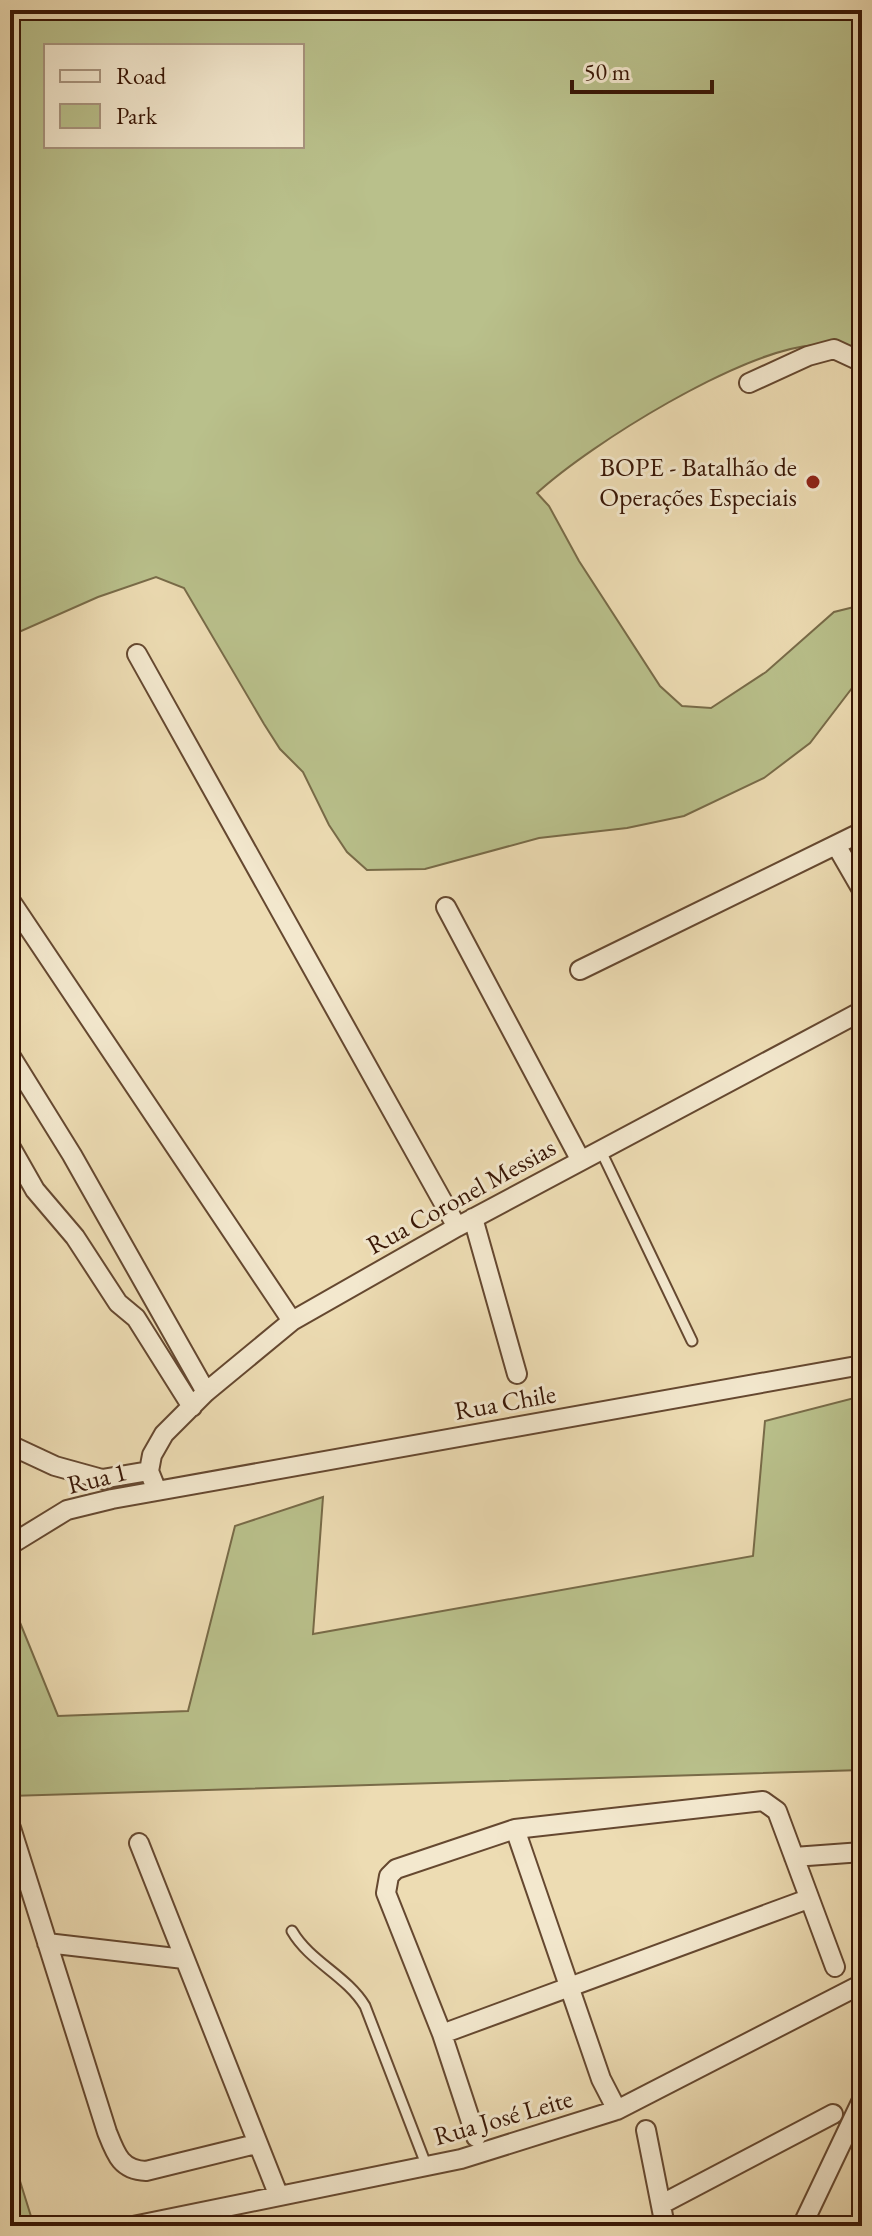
<svg xmlns="http://www.w3.org/2000/svg" width="872" height="2236" font-family="'EB Garamond',serif">
	<style>
		.green { fill: #b9c08b; stroke: #786b48; stroke-width: 2; fill-rule: evenodd }
		.lines { fill: none; stroke-linecap: round; stroke-linejoin: round }
		.service-casing { stroke: #654830; stroke-width: 13 }
		.minor-casing { stroke: #654830; stroke-width: 22 }
		.service { stroke: #f3e8ce; stroke-width: 9 }
		.minor { stroke: #f3e8ce; stroke-width: 18 }
		.poi-dot { fill: #8f2418; stroke: #f3e8ce; stroke-width: 3 }
		.labels { text-anchor: middle; dominant-baseline: central; stroke-width: 6; stroke-linejoin: round; paint-order: stroke }
		.poi-label { font-size: 26px; fill: #381605; stroke: #f3e8ce; text-anchor: end }
		.street-label { font-size: 26px; fill: #381605; stroke: #f3e8ce }
	</style>
	<rect width="100%" height="100%" fill="#eddcb3"/>
	<filter id="stains"><feTurbulence type="fractalNoise" baseFrequency=".0025" numOctaves="4"/><feColorMatrix values="0 0 0 0 .2 0 0 0 0 .09 0 0 0 0 .02 0 0 0 .5 -.17"/></filter>
	<radialGradient id="worn" r=".72"><stop offset=".6" stop-color="#630" stop-opacity="0"/><stop offset="1" stop-color="#630" stop-opacity=".3"/></radialGradient>
	<path class="green" d="M10,10H862V352C846,347 831,344 814,345C740,351 592,443 537,493L549,506L579,561L660,686L682,706L711,708L766,672L834,612L862,605V675L810,743L764,778L684,816L627,828L539,838L425,869L367,870L347,852L329,825L303,772L280,749L264,724L184,588L156,577L98,597L10,636ZM46,46H302V146H46Z
		M862,1396V1467L852,1470L862,1529V1770L10,1796V1598L58,1716L188,1711L235,1526L323,1497L313,1634L753,1556L765,1421Z
		M10,2149L34,2226H10Z"/>
	<g class="lines">
		<g class="service-casing">
			<path id="service" d="M600,1149L692,1341
				M292,1931C310,1962 346,1975 365,2006L427,2167
				M862,2181V2192"/>
		</g>
		<g class="minor-casing">
			<path id="minor" d="M749,383L808,356L834,349L862,362
				M137,654L457,1227
				M836,845L862,890
				M10,900L292,1321
				M446,907L580,1159
				M580,970L862,832
				M10,1055L72,1155L206,1392
				M10,1146L35,1190L75,1237L118,1303L136,1318L192,1407
				M473,1218L517,1374
				M10,1445L55,1466L102,1479L149,1471
				M157,1491L149,1471L152,1455L164,1434L206,1392L292,1321L457,1227L862,1011
				M10,1545L67,1510L112,1499L862,1365
				M11,1828L107,2132C116,2155 121,2170 146,2171L256,2144
				M515,1829L601,2079L617,2110
				M139,1843L278,2194
				M794,1857L862,1852
				M47,1943L184,1959
				M442,2034L808,1899
				M646,2130L665,2226
				M476,2137L442,2034L386,1893L389,1876L396,1869L515,1829L763,1801L777,1811L835,1967
				M662,2204L833,2114
				M133,2226L461,2159L617,2110L862,1984
				M802,2226L862,2100"/>
		</g>
		<use href="#service" class="service"/>
		<use href="#minor" class="minor"/>
	</g>
	<circle class="poi-dot" cx="813" cy="482" r="8"/>
	<g class="labels">
		<g class="poi-label">
			<text x="797" y="467">BOPE - Batalhão de<tspan x="797" dy="30">Operações Especiais</tspan></text>
		</g>
		<g class="street-label">
			<text transform="translate(461 1196) rotate(-29)">Rua Coronel Messias</text>
			<text transform="translate(505 1402) rotate(-10)">Rua Chile</text>
			<text transform="translate(97 1478) rotate(-14)">Rua 1</text>
			<text transform="translate(503 2117) rotate(-16)">Rua José Leite</text>
		</g>
	</g>
	<rect width="872" height="2236" fill="none" stroke="#eddcb3" stroke-width="40"/>
	<rect x="12" y="12" width="848" height="2212" fill="none" stroke="#381605" stroke-width="4"/>
	<rect x="20" y="20" width="832" height="2196" fill="none" stroke="#381605" stroke-width="2"/>
	<rect x="44" y="44" width="260" height="104" fill="#f3e8ce" stroke="#a8947e" stroke-width="2"/>
	<rect x="60" y="70" width="40" height="12" fill="#f3e8ce" stroke="#a8947e" stroke-width="2"/>
	<text x="116" y="84" font-size="24" fill="#381605">Road</text>
	<rect x="60" y="104" width="40" height="24" fill="#b9c08b" stroke="#a8947e" stroke-width="2"/>
	<text x="116" y="124" font-size="24" fill="#381605">Park</text>
	<path d="M572 80v12h140v-12" fill="none" stroke="#381605" stroke-width="4"/>
	<text x="584" y="80" font-size="24" fill="#381605" stroke="#f3e8ce" stroke-width="6" paint-order="stroke">50 m</text>
	<rect width="100%" height="100%" filter="url(#stains)"/>
	<rect width="100%" height="100%" fill="url(#worn)"/>
</svg>
